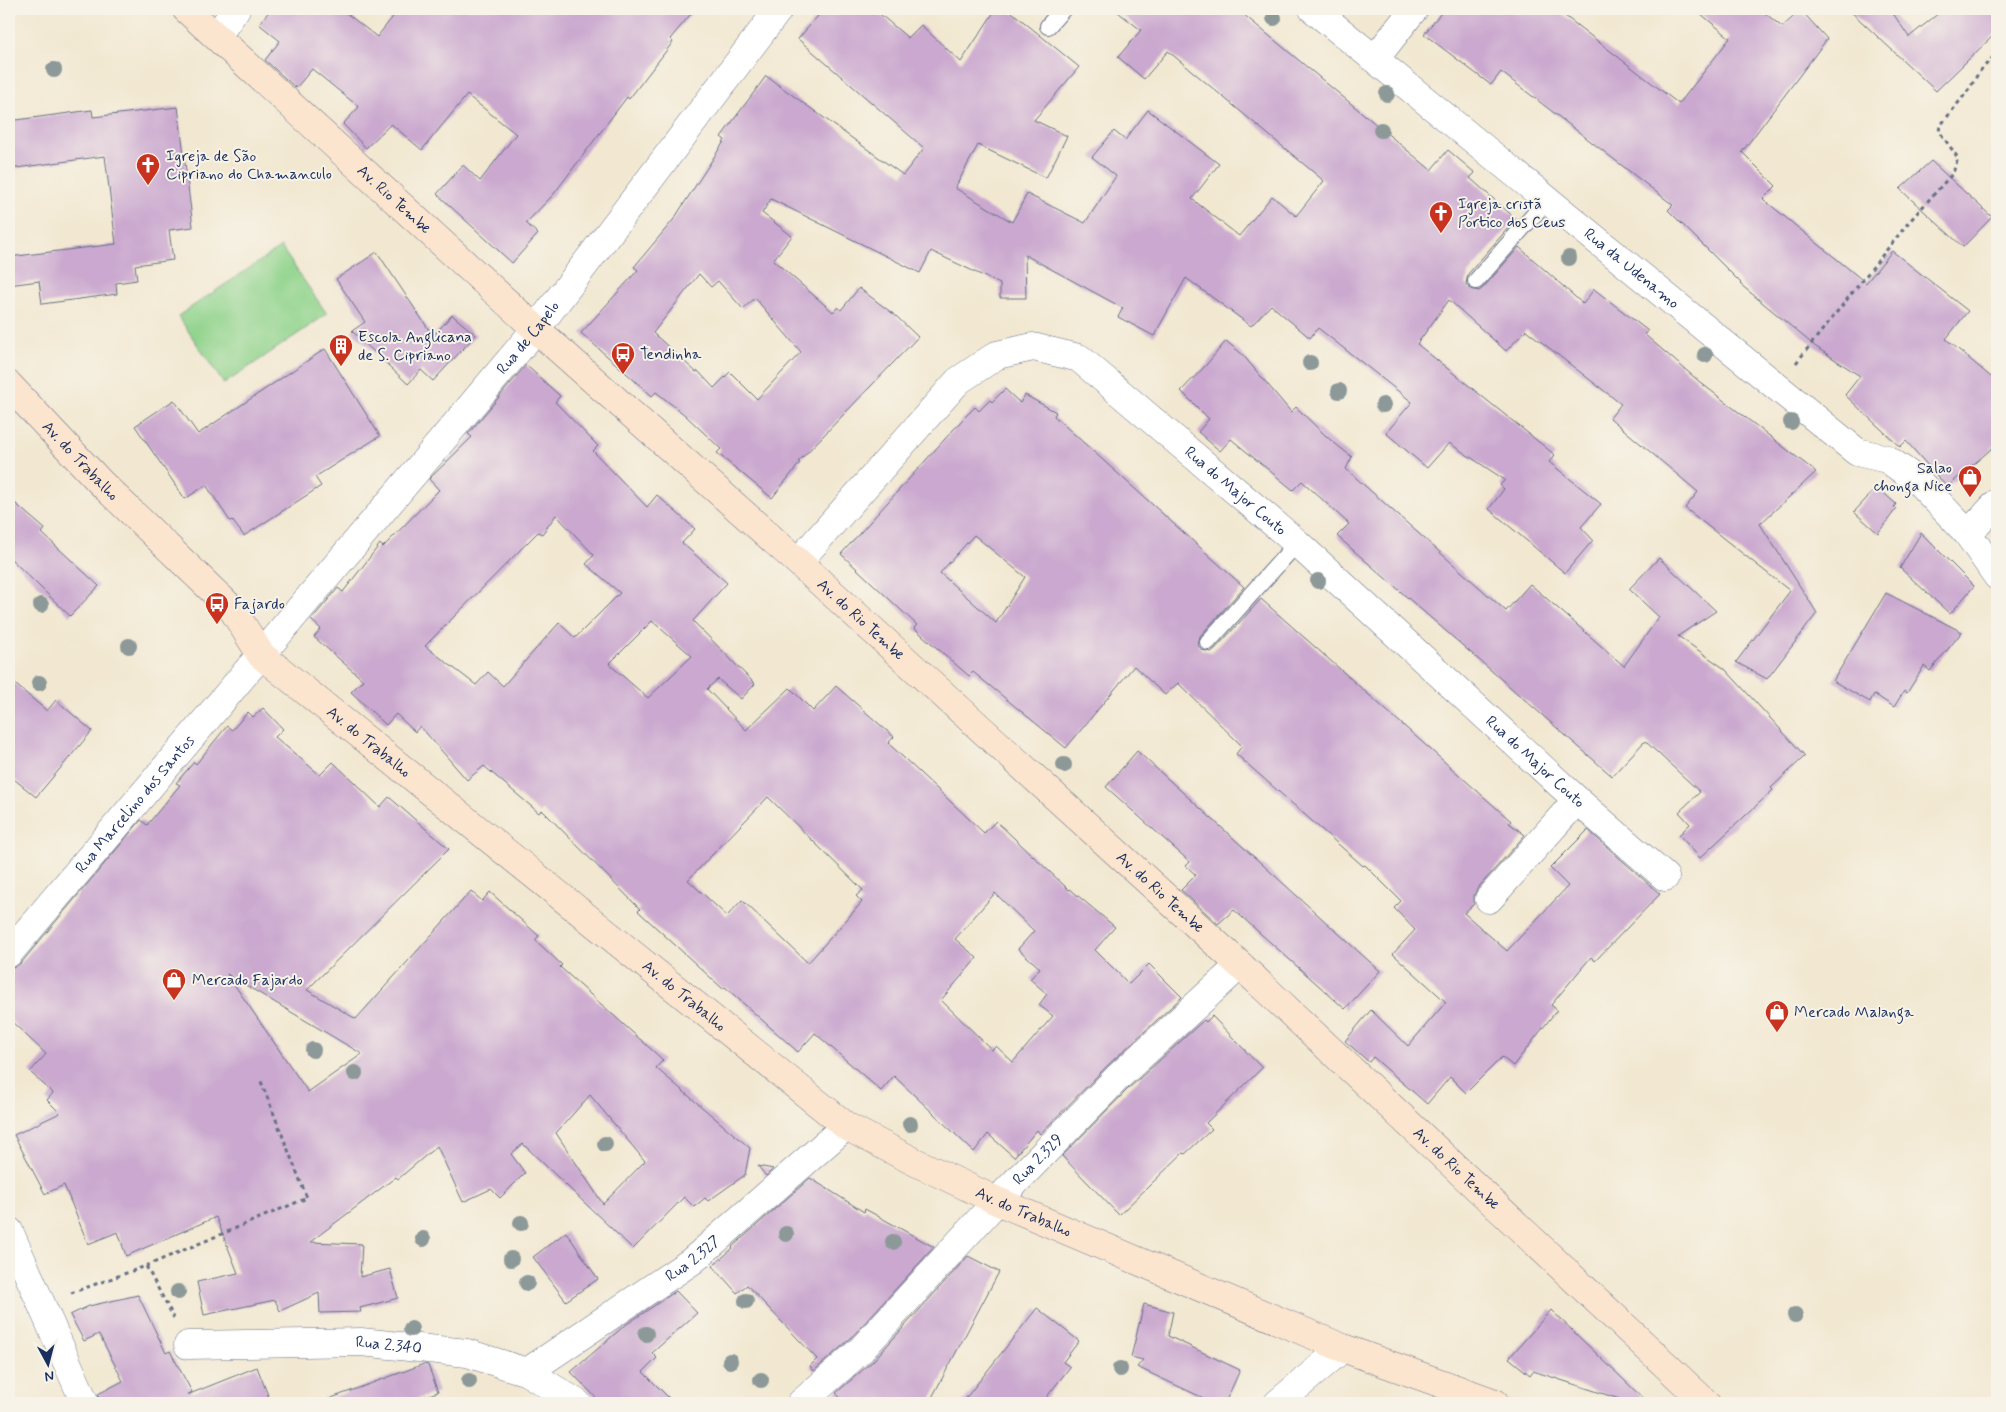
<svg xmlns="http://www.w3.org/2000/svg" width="2006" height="1412" font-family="Mynerve,sans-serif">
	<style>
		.pitch { fill: #8fd38b; stroke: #558174 }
		.building { fill: #caa8cf; fill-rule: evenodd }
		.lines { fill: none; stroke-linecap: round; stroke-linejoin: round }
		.lane-casing { stroke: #667086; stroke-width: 18 }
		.street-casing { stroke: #667086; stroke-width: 29 }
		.secondary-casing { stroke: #667086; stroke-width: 29 }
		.path { stroke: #667086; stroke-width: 3; stroke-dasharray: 4 4; stroke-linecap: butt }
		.lane { stroke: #fff; stroke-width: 16 }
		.street { stroke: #fff; stroke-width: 28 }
		.secondary { stroke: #fce5cf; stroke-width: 28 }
		.tree { fill: #8c9998 }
		.labels { text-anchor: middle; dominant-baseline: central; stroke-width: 4; stroke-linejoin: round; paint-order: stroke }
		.poi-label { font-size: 16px; fill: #1b2f5e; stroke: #f7f3e8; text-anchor: start }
		.street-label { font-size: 16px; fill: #1b2f5e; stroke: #f7f3e8 }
	</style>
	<rect width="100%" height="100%" fill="#f7f3e8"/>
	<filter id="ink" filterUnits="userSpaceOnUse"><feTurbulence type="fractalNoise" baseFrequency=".02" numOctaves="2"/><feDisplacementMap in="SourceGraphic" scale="10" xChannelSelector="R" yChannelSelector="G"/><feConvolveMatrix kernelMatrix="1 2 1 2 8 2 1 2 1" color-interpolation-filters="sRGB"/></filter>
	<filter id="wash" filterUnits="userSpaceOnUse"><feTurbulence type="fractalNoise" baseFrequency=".0096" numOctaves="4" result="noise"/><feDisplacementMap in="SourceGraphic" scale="20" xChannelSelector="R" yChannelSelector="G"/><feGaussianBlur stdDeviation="1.12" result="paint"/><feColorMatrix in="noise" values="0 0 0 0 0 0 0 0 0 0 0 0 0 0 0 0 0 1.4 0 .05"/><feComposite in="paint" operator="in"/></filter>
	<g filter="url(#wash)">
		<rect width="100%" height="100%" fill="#f2e8d1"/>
		<path class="pitch" d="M281,247L327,314L224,384L178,316Z"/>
		<g id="blocks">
			<path class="building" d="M271,9H341L377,37L399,9H695L670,39L673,42L629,99L627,97L553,195L526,223L538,234L512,263L437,194L463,165L480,181L516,134L467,95L422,150L391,124L366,148L343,124L359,107L312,69L296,88L265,60L280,41L259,24Z
				M824,9H874L908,38L921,25L961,62L996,9H1008L1079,67L1034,120L1067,136L1046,178L978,145L955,188L1012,222L1027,194L1085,223L1116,176L1092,157L1114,131L1125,140L1148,110L1219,164L1192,199L1239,236L1272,196L1296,216L1324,181L1168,51L1144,79L1118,57L1141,30L1114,9H1237L1431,170L1448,150L1475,173L1470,178L1516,219L1468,274L1466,284L1470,289L1479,291L1483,288L1519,247L1583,304L1594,289L1648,331L1644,334L1701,383L1816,472L1760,524L1817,613L1767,679L1736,662L1790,591L1685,508L1698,492L1610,418L1621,404L1526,330L1506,351L1449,300L1417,344L1555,455L1549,462L1601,504L1581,527L1593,540L1565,573L1489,509L1504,489L1500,485L1505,480L1449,443L1427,468L1386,433L1412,402L1318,328L1310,338L1271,305L1251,326L1186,278L1154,336L1118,317L1123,308L1025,255L1026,298H1000V284L931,251L920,273L771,199L762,213L792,236L773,260L833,312L838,307L841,310L859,288L896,316L918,337L798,462L800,463L772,498L717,453L721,449L685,415L656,392L652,396L581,333L638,270L634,267L674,219L725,140L721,137L766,76L903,175L924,148L798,39ZM699,274L711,287L718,281L743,309L755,298L801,352L757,399L730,372L714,388L698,371L696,372L653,333Z
				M1444,9H1556L1679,104L1730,38L1695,9H1760L1782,27L1801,10L1827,39L1742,152L1776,186L1763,199L1866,283L1892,251L1968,311L1946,339L1997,382V444L1947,487L1906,441L1900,447L1845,395L1860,376L1816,347L1740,284L1741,283L1668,210L1673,205L1501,72L1491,85L1424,34Z
				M1848,9H1890L1909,37L1944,9H1997V32L1936,91Z
				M178,107L193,227L169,230L173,260L135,265L137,280L116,283L117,294L42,304L39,281L9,285V257L116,244L105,156L9,169V121L92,110L93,117Z
				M1931,161L1992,217L1963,247L1900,189Z
				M377,252L433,336L452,315L476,335L433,381L421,370L408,384L352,331L365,322L336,279Z
				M1226,341L1242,354L1291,412L1296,407L1327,437L1352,457L1346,469L1506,611L1530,584L1624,666L1659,617L1629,589L1659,558L1716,611L1678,636L1725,669L1805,756L1771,788L1773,790L1700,858L1679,835L1690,824L1679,812L1700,792L1645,741L1612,776L1337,536L1349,524L1302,481L1293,490L1231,439L1220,451L1198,432L1209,419L1181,391L1207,364Z
				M325,349L380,436L315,477L321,486L244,536L232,520L230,521L206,485L185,499L135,426L174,400L198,434Z
				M526,365L560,396L555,402L598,446L593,451L647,507L657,495L695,529L682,543L727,583L693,621L755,684L741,699L718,679L707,689L746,730L790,688L813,711L836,686L894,737L888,743L984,833L996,821L1069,890L1070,889L1115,927L1095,950L1129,984L1149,964L1182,997L1107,1066L1040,1134L1037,1130L1014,1157L988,1134L974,1152L894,1076L881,1091L815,1033L798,1052L725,987L723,989L638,911L640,909L542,810L539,813L484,766L467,780L420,726L415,732L396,714L386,725L351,692L363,680L314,637L321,629L311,620L338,588L343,592L380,544L383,547L439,490L429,479L472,437L468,434ZM556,515L594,555L586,564L620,593L575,638L559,623L503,686L488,672L476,685L425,646L538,532L542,534ZM652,621L692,656L648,698L609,664ZM768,797L863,890L856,896L862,902L808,963L742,900L727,916L688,880ZM995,893L1034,931L1018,949L1040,968L1030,979L1047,994L1039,1005L1053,1016L1013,1062L996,1046L992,1050L941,1000L977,958L955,939Z
				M1005,389L1020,403L1025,395L1056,412L1054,416L1244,587L1200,636L1198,645L1202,650L1211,652L1215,649L1261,599L1511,821L1509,823L1525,835L1477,889L1474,895V904L1464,913L1507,951L1568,886L1550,868L1588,830L1660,894L1595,961L1591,957L1551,1005L1557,1010L1513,1066L1502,1057L1466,1093L1450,1077L1427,1104L1373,1057L1369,1062L1345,1041L1371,1010L1408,1046L1446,1002L1393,954L1415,930L1394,908L1401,901L1365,865L1363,866L1236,754L1242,746L1178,683L1165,695L1134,666L1066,748L973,672L969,676L914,628L917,625L841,554L963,419L975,407L979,411L990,400L992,402ZM974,535L1025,577L996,623L940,573Z
				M1877,487L1896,504L1894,507L1896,509L1878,533L1854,512Z
				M9,498L45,529L42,533L99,586L70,616L9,557Z
				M1921,533L1974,586L1950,614L1900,568Z
				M1886,593L1962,632L1930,671L1924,666L1907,693L1904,691L1894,707L1874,694L1870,702L1833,681Z
				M9,679L47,711L56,700L92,731L36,797L9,775Z
				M263,708L283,729L275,737L320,775L333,762L380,807L389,797L449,849L307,990L356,1019L471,891L482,901L490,892L539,936L535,940L562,965L560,967L663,1060L656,1068L750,1148L745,1175L708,1201L705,1198L694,1207L684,1197L633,1249L523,1144L511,1154L525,1173L500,1198L491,1189L463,1202L437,1146L398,1179L396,1177L310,1242L362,1244L360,1277L390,1269L398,1298L360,1308L361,1312L320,1313L319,1293L280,1311L275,1300L204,1315L197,1282L238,1273L216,1217L126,1256L118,1232L88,1244L64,1185L45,1194L14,1135L60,1113L47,1100L53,1093L30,1072L46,1054L9,1019V968L15,967L21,963L141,820L147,825L180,785L176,783L194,762L196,764L227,726L232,730L248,712L253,717ZM227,974L362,1054L308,1092ZM590,1095L645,1161L603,1204L556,1133Z
				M1137,751L1380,971L1345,1009L1234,910L1218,924L1181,890L1196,875L1186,866L1190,862L1106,787Z
				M1212,1016L1262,1068L1206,1123L1212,1129L1185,1154L1183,1153L1119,1215L1062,1156L1129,1088L1204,1020L1206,1022Z
				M758,1166L773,1169L766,1176Z
				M810,1178L864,1212L865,1209L934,1247L850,1339L814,1371L810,1366L817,1359L747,1285L737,1293L713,1266L733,1248L732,1247Z
				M566,1232L598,1279L566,1301L533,1257Z
				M968,1256L999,1272L929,1403H845L836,1393L873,1361Z
				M676,1291L697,1313L652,1353L657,1358L643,1372L674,1403H601L571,1372L624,1326Z
				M138,1295L166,1353L170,1351L192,1392L187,1395L257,1367L271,1403H100L98,1394L123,1381L99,1334L84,1341L70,1315L89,1306Z
				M1144,1304L1173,1312L1168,1336L1240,1370L1225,1403H1214L1137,1367L1143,1360L1131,1357Z
				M1037,1308L1079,1341L1063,1362L1070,1367L1042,1403H962Z
				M1551,1310L1648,1403H1632L1533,1371L1530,1375L1509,1358Z
				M424,1364L428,1365L438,1392L405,1403H326V1400Z"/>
		</g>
	</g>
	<g filter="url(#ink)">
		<use href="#blocks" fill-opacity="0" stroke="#667086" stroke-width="1"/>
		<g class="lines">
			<g class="lane-casing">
				<path id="lane" d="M1048,26L1063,9
					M1476,281L1547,200
					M1208,642L1297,543"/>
			</g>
			<g class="street-casing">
				<g id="street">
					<path id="s1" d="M1313,9L1857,452L1887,459L1917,480L1968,534L1997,576"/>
					<path d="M217,36L236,9"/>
					<path d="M1375,59L1414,9"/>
					<path d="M1968,534L1997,503"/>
					<path id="s2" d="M798,562L958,381L997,355L1033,347L1079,358L1297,543L1577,800L1665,877"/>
					<path d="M1489,899L1577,800"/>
					<path id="s3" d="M9,953L536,329L779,9"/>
					<path d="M9,1231L85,1403"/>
					<path id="s4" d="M188,1345L361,1342L467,1353L527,1372L577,1403"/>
					<path id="s5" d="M527,1372L692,1261L846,1126"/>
					<path id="s6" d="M801,1403L861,1350L997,1201L1118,1077L1240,965"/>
					<path d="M1278,1403L1343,1348"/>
				</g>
			</g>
			<g class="secondary-casing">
				<g id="secondary">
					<path id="s7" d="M186,9L536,329L798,562L1240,965L1706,1403"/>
					<path id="s8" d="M9,385L100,482L233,610L261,655L846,1126L911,1160L997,1201L1343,1348L1495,1403"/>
				</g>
			</g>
			<path class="path" d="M1796,363L1909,222L1953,173L1958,158L1939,131L1940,126L1970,88L1979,72L1997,53
				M146,1266L307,1198L260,1079
				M71,1293L146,1266L174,1318"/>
			<use href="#lane" class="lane"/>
			<use href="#street" class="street"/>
			<use href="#secondary" class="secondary"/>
		</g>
		<g class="tree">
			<circle cx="1274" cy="18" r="8"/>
			<circle cx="54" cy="70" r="8"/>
			<circle cx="1387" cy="94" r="8"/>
			<circle cx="1381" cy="130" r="8"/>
			<circle cx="1569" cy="258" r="8"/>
			<circle cx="1705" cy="355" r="8"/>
			<circle cx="1310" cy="363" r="8"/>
			<circle cx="1339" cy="391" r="8"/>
			<circle cx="1383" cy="405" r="8"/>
			<circle cx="1791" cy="422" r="8"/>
			<circle cx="1318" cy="581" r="8"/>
			<circle cx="41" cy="605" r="8"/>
			<circle cx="129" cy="646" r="8"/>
			<circle cx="39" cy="683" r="8"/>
			<circle cx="1064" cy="765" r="8"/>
			<circle cx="313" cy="1050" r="8"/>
			<circle cx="355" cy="1073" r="8"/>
			<circle cx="910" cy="1124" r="8"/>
			<circle cx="605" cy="1144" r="8"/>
			<circle cx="521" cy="1223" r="8"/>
			<circle cx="786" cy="1234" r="8"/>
			<circle cx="423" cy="1239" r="8"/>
			<circle cx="893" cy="1242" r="8"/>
			<circle cx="511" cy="1259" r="8"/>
			<circle cx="527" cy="1283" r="8"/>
			<circle cx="178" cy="1292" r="8"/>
			<circle cx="746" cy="1301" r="8"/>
			<circle cx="1795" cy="1315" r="8"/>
			<circle cx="411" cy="1329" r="8"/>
			<circle cx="646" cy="1334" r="8"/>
			<circle cx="730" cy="1361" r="8"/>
			<circle cx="1120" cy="1369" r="8"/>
			<circle cx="761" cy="1380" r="8"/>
			<circle cx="469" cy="1381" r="8"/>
		</g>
	</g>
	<defs>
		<g id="church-pin" transform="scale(1.25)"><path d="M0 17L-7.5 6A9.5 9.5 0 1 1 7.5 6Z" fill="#c8321e" stroke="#f7f3e8"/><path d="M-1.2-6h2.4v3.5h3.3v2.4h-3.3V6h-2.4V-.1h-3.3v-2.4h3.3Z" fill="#fff"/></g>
		<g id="building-pin" transform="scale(1.25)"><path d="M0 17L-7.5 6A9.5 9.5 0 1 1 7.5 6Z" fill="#c8321e" stroke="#f7f3e8"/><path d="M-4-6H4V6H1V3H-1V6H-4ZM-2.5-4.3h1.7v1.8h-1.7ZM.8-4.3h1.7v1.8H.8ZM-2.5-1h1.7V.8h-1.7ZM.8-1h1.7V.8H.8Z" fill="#fff"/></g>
		<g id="bus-pin" transform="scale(1.25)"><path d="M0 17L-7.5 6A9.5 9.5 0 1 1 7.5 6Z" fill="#c8321e" stroke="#f7f3e8"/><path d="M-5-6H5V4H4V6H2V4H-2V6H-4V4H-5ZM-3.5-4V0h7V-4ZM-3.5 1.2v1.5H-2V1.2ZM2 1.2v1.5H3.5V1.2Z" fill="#fff"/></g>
		<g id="shop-pin" transform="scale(1.25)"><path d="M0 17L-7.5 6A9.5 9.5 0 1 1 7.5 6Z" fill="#c8321e" stroke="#f7f3e8"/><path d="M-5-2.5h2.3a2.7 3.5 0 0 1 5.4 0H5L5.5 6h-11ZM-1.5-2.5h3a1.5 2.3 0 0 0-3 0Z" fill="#fff"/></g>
	</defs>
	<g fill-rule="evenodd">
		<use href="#church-pin" x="148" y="165"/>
		<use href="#church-pin" x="1441" y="213"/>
		<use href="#building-pin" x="341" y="346"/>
		<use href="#bus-pin" x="623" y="354"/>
		<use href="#shop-pin" x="1970" y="477"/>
		<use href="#bus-pin" x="217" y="604"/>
		<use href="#shop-pin" x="174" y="980"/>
		<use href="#shop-pin" x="1777" y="1012"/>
	</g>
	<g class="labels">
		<g class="poi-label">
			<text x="166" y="156">Igreja de São<tspan x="166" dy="18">Cipriano do Chamanculo</tspan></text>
			<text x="1458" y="204">Igreja cristã<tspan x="1458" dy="18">Portico dos Ceus</tspan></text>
			<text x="358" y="337">Escola Anglicana<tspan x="358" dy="18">de S. Cipriano</tspan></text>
			<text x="640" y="354">Tendinha</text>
			<text x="1952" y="468" text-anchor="end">Salao<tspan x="1952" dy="18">chonga Nice</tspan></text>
			<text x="234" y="604">Fajardo</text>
			<text x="192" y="980">Mercado Fajardo</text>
			<text x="1794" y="1012">Mercado Malanga</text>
		</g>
		<g class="street-label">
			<text stroke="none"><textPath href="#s7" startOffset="282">Av. Rio Tembe</textPath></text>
			<text stroke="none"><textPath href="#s1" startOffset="411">Rua da Udenamo</textPath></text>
			<text stroke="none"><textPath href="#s3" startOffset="805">Rua de Capelo</textPath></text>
			<text stroke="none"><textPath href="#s8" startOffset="104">Av. do Trabalho</textPath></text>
			<text stroke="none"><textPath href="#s2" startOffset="578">Rua do Major Couto</textPath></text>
			<text stroke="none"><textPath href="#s7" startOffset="910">Av. do Rio Tembe</textPath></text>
			<text stroke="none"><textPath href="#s8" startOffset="509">Av. do Trabalho</textPath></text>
			<text stroke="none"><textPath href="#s2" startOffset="982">Rua do Major Couto</textPath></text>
			<text stroke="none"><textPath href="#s3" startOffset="195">Rua Marcelino dos Santos</textPath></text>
			<text stroke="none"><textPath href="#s7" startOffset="1315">Av. do Rio Tembe</textPath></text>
			<text stroke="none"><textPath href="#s8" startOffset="914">Av. do Trabalho</textPath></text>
			<text stroke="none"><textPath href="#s6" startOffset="340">Rua 2.329</textPath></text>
			<text stroke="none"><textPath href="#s7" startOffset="1720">Av. do Rio Tembe</textPath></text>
			<text stroke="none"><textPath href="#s8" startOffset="1319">Av. do Trabalho</textPath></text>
			<text stroke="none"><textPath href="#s5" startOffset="201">Rua 2.327</textPath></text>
			<text stroke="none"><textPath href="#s4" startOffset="201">Rua 2.340</textPath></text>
		</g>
	</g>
	<rect width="2006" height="1412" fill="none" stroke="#f7f3e8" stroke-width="30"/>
	<g transform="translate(48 1364) rotate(173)" stroke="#f7f3e8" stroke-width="4" paint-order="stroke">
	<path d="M0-4L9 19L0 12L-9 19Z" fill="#1b2f5e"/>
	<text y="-8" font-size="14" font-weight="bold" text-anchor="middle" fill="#1b2f5e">N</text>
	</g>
</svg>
